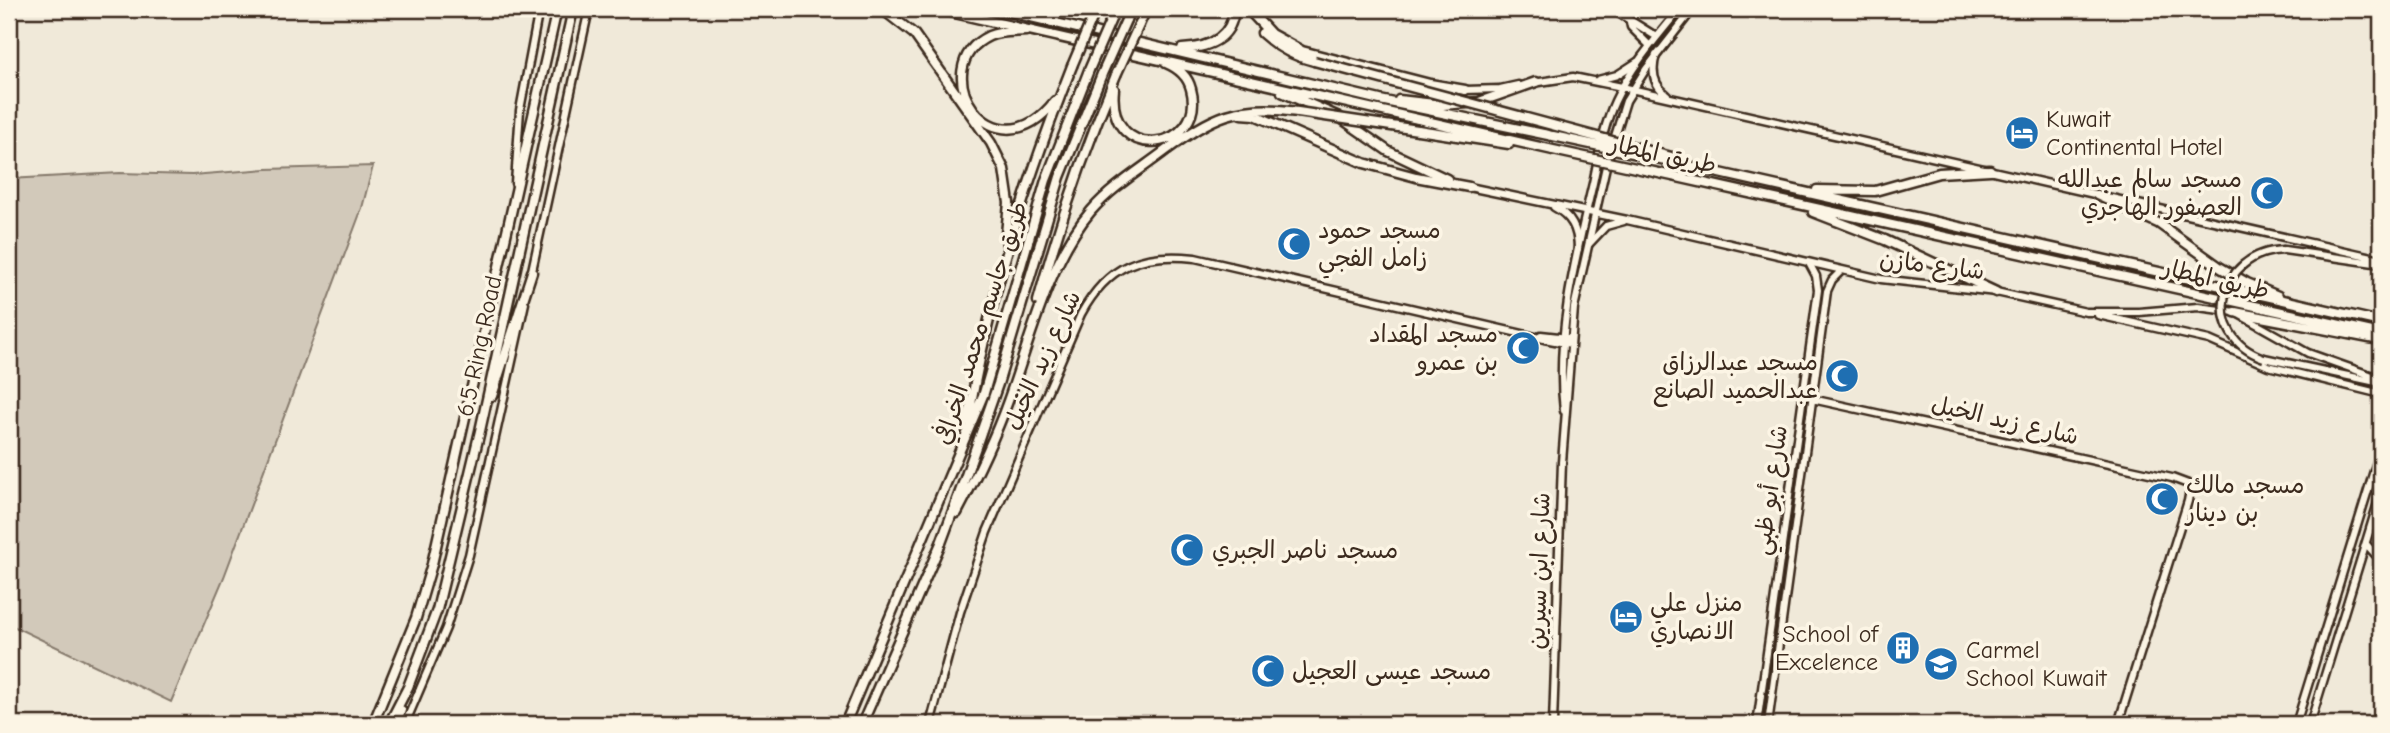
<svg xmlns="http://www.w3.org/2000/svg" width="2390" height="733" font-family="'Comic Neue','Playpen Sans Arabic',sans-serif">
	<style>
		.green { fill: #d2c9ba; stroke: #867a6c; stroke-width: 2 }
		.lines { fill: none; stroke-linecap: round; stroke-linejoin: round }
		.secondary-casing { stroke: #3b2a1e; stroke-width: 11 }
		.primary-casing { stroke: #3b2a1e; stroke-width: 11 }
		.highway-casing { stroke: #3b2a1e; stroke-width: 13 }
		.secondary { stroke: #fcf5e5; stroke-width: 6 }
		.primary { stroke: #fcf5e5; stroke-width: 6 }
		.highway { stroke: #fcf5e5; stroke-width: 8 }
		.primary-bridge-casing { stroke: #3b2a1e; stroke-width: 11; stroke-linecap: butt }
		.highway-bridge-casing { stroke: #3b2a1e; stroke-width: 13; stroke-linecap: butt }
		.primary-bridge { stroke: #fcf5e5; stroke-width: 6 }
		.highway-bridge { stroke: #fcf5e5; stroke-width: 8 }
		.labels { text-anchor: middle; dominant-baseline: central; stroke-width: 7; stroke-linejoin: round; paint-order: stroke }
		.poi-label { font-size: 24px; fill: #3b2a1e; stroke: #fcf5e5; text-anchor: start }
		.street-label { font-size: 24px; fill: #3b2a1e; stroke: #fcf5e5 }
	</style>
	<rect width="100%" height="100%" fill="#f0e9d9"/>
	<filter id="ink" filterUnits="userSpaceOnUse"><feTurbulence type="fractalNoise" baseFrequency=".0143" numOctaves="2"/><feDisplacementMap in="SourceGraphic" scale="14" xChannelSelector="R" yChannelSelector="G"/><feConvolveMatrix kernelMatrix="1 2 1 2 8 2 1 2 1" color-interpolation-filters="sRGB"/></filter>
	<g filter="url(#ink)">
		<path class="green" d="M373,166L362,208L224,577L171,702L13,626L9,630V179L120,173L192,175L266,169Z"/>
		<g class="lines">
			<g class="secondary-casing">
				<path id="secondary" d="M1612,9L1657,37
					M1630,22L1631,27L1650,46
					M1541,335L1568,338
					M1812,399L2172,478L2188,484L2190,490L2188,501L2118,724
					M1564,411C1555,336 1576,255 1593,183C1599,155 1603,127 1615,101C1631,67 1656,38 1680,9
					M2366,544L2376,555L2381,556
					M930,724L960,612L987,532L1081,314C1108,265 1141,252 1195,258L1544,339L1571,344
					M1553,724L1562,462L1574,308L1607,162L1626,101L1646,69L1693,9
					M1757,724L1818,290L1816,276L1809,263
					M1768,724L1827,291L1832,280L1841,271"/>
			</g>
			<g class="primary-casing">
				<path id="primary" d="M1656,55C1651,71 1653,85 1667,95
					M1598,80L1617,75L1637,62
					M1533,83L1573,77L1622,87L2381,259
					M1465,90L1500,89L1518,85
					M515,183L520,110L539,9
					M1469,187L1627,220L1881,279L1996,292L2086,312H2139L2198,307L2235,312L2308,353L2381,379
					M1554,207C1571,216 1578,229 1578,249
					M1589,244L1606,226L1624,221
					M2284,250L2381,264
					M531,275L589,9
					M2098,315L2209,340L2268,366L2381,394
					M2264,358L2381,383
					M405,724L446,628L469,555L525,303
					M2296,724L2381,448
					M2310,724L2381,493"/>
			</g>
			<g class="highway-casing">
				<path id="highway" d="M882,9L914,34L991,143L1004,169L1009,203L1006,234L1007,245
					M937,9L1553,150
					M997,9L1380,100L1553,136
					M1035,9L1055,18
					M1248,9L1271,34L1302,51L1430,84L1465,90
					M1126,20L1130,9
					M1139,25L1146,9
					M1026,31C1013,32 1000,31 989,36C922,68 993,180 1055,101
					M1262,33C1277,47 1293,56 1314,61
					M1182,49C1208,48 1232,39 1234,9
					M1114,89C1106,168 1208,150 1191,89C1188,77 1178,68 1166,63
					M1282,92L1339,117L1388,151L1447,179
					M1399,100L1443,105L1479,102L1536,82
					M1241,114L1255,115L1364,163L1416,177L1469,187
					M1418,130L1509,144
					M1680,164L2381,322
					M1677,177L2381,334
					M1817,190L1875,191L1939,173L1990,170
					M2097,195L2158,223L2221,268L2247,283L2278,296
					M1813,212L1885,240L1996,292
					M1038,301C1059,224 1085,149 1116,75
					M2235,312L2380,340
					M492,396L532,272
					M968,422C988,299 1026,181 1072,66
					M957,513C976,477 994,440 1008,401C1030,341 1049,260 1091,211C1112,187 1140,170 1165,151C1213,116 1238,103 1298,112
					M373,724L416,618L432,564L557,9
					M389,724L408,687L437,610L480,431L573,9
					M396,724L401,710
					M845,724L984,393L1046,180L1089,70
					M862,724L941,543L964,481L998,384L1060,177L1102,74"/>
			</g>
			<use href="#secondary" class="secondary"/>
			<use href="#primary" class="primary"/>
			<use href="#highway" class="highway"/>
			<g class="primary-bridge-casing">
				<path id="primary-bridge" d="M2264,358C2200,337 2216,252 2284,250"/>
			</g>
			<g class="highway-bridge-casing">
				<path id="highway-bridge" d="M1314,61L1679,159
					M1072,66L1094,14
					M1089,70L1112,17
					M1102,74L1126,20
					M1116,75L1139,25
					M1298,112L1418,130
					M1553,136L1670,161
					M1553,150L1677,177"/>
			</g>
			<use href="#primary-bridge" class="primary-bridge"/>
			<use href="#highway-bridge" class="highway-bridge"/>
		</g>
	</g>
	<defs>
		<g id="hotel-disc" transform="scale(1.75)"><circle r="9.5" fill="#1f6fb2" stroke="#fcf5e5"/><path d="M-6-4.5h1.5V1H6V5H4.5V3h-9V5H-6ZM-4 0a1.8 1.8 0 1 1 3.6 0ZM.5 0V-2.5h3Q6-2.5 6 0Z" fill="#fff"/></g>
		<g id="mosque-disc" transform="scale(1.75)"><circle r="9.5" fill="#1f6fb2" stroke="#fcf5e5"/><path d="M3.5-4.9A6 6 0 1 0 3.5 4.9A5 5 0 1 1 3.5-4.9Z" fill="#fff"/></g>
		<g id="building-disc" transform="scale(1.75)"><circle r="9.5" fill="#1f6fb2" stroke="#fcf5e5"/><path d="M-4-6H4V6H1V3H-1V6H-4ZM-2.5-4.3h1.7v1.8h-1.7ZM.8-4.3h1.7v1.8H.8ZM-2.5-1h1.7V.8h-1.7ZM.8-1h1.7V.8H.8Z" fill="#fff"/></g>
		<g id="school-disc" transform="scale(1.75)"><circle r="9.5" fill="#1f6fb2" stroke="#fcf5e5"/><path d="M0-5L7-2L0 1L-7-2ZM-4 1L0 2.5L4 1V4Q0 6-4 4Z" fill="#fff"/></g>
	</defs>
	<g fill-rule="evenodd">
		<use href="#hotel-disc" x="2022" y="133"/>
		<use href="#mosque-disc" x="2267" y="193"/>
		<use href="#mosque-disc" x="1294" y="244"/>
		<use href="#mosque-disc" x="1523" y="348"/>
		<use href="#mosque-disc" x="1842" y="376"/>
		<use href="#mosque-disc" x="2162" y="499"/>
		<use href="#mosque-disc" x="1187" y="550"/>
		<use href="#hotel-disc" x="1626" y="617"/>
		<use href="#building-disc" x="1903" y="648"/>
		<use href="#school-disc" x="1941" y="664"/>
		<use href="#mosque-disc" x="1268" y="671"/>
	</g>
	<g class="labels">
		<g class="poi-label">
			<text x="2046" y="119">Kuwait<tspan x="2046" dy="28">Continental Hotel</tspan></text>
			<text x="2242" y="179" text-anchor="end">مسجد سالم عبدالله<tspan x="2242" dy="28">العصفور الهاجري</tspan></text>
			<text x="1318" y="230">مسجد حمود<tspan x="1318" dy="28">زامل الفجي</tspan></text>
			<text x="1498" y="334" text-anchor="end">مسجد المقداد<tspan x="1498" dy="28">بن عمرو</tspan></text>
			<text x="1818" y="362" text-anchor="end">مسجد عبدالرزاق<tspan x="1818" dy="28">عبدالحميد الصانع</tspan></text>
			<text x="2186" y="485">مسجد مالك<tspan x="2186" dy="28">بن دينار</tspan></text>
			<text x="1212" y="550">مسجد ناصر الجبري</text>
			<text x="1650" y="603">منزل علي<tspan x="1650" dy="28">الانصاري</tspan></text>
			<text x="1878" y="634" text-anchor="end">School of<tspan x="1878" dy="28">Excelence</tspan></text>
			<text x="1966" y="650">Carmel<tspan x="1966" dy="28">School Kuwait</tspan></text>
			<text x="1292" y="671">مسجد عيسى العجيل</text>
		</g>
		<g class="street-label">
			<text transform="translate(1663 154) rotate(12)">طريق المطار</text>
			<text transform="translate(1932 265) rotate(7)">شارع مازن</text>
			<text transform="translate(2216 279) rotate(13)">طريق المطار</text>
			<text transform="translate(981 323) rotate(-72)">طريق جاسم محمد الخرافي</text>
			<text transform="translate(479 346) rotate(-78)">6.5 Ring Road</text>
			<text transform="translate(1042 360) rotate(-65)">شارع زيد الخيل</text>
			<text transform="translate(2005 420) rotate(13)">شارع زيد الخيل</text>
			<text transform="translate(1770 490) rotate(-82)">شارع أبو ظبي</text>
			<text transform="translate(1539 571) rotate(-88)">شارع ابن سيرين</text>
		</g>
	</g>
	<rect width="2390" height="733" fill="none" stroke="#fcf5e5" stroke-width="35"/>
	<rect x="18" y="18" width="2355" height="698" fill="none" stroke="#3b2a1e" stroke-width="2.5" filter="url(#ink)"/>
</svg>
